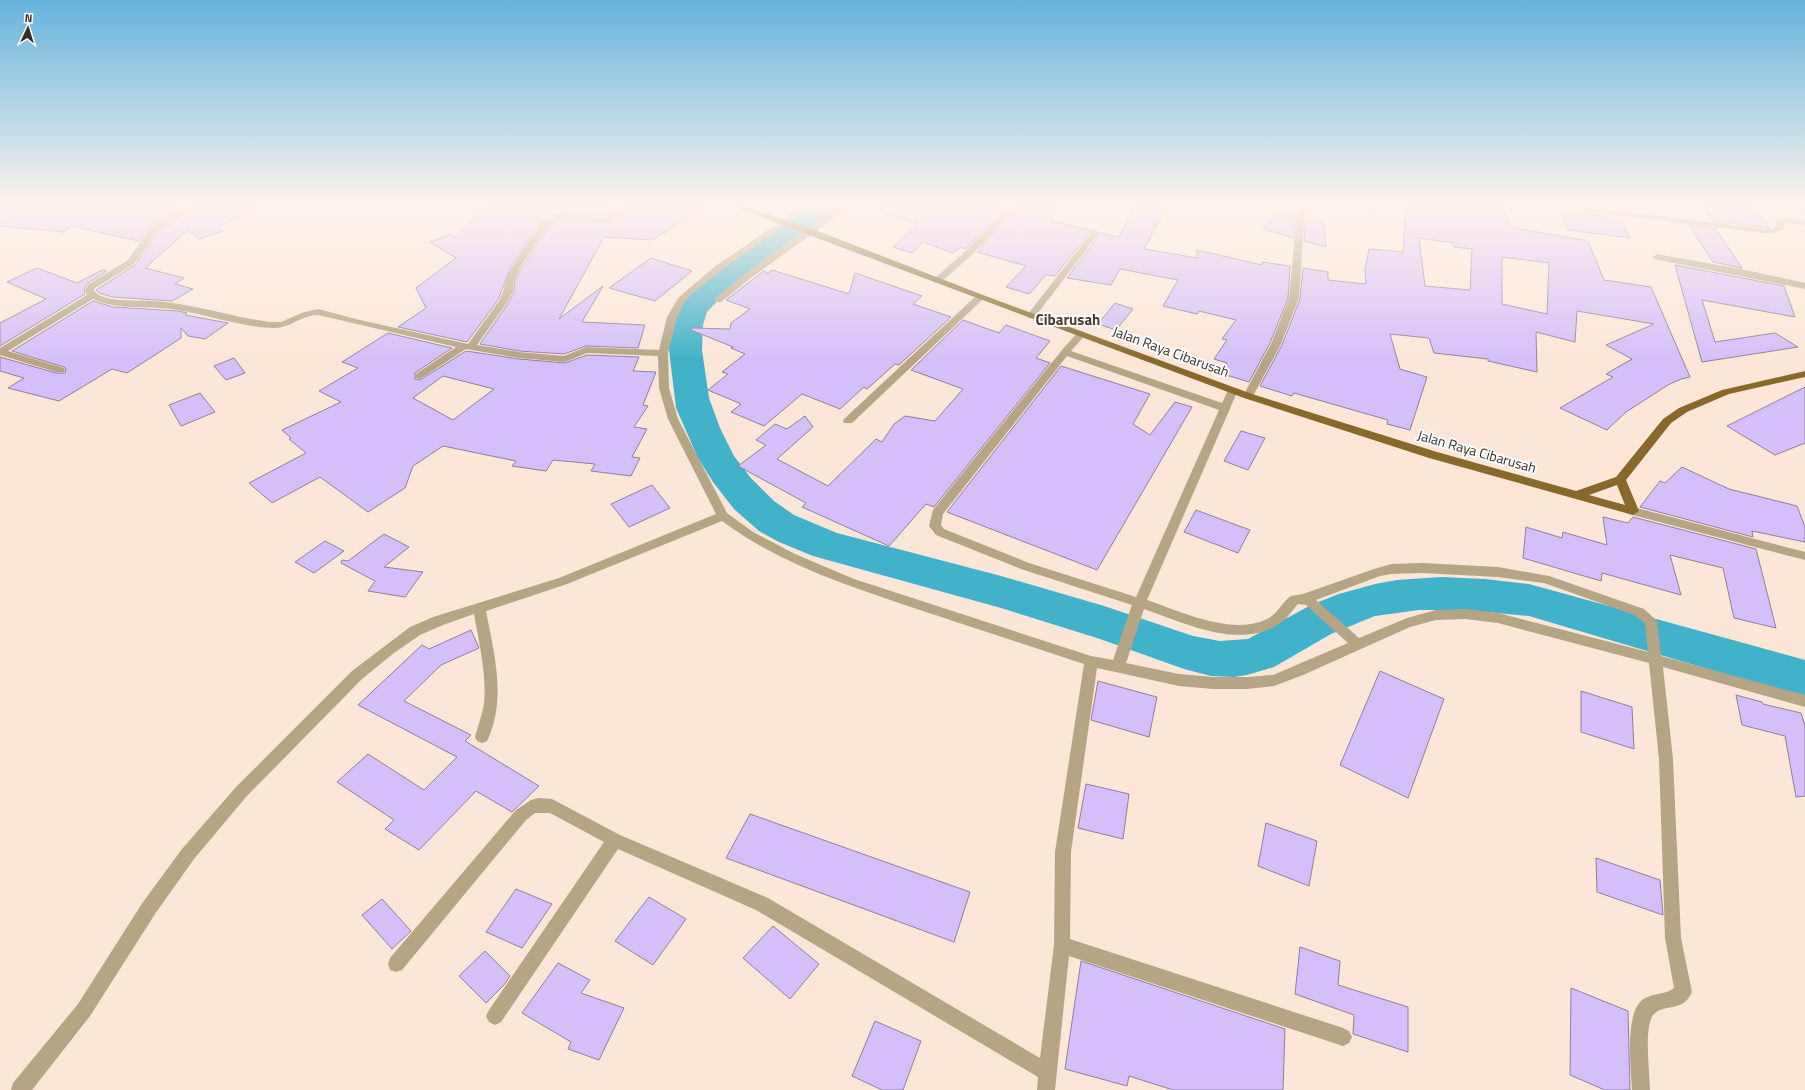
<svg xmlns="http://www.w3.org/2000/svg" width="1805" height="1090" font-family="'Titillium Web',sans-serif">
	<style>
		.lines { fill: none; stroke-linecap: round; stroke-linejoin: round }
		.river { fill: #42b1ca; fill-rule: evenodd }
		.building { fill: #d5bffa; stroke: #8b829b; fill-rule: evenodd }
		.minor { fill: #b5a585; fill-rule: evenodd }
		.major { fill: #87692a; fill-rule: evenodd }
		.labels { text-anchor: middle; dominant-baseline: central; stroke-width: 4; stroke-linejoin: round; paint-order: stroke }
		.street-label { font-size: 14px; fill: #382d26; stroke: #fff }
		.far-district-label { font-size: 15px; font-weight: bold; fill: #4f3a2b; stroke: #fff }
	</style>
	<rect width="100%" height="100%" fill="#fce6d7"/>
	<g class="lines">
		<path class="river" d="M808,207H841L837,213L726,292L707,312L703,325L702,350L709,398L720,428L734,456L750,477L774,501L794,515L837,533L1001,576L1104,606L1193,636L1220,641L1248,639L1311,605L1339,594L1375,584L1397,580L1441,577L1485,579L1529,584L1805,660V698L1529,616L1463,610H1419L1375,616L1331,634L1274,667L1247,675L1234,677L1211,676L1184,669L1100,639L1001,608L813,556L779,542L759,531L734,509L713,482L698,458L676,408L669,350V333L676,311L696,286L713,272Z"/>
	</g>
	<path class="building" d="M0,207H179L150,226L139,241L72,226L63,232L0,226Z
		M193,207H258L218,227L223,231L199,239L188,230L145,268L184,278L175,284L193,289L172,301L112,297L99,293L96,290L135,265L158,232Z
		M485,207H612L602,215L559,214L539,223L511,266L498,300L467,342L398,327L426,308L416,288L456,258L430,242L450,234L455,237Z
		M624,207H707L652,240L604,237L559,319L603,286L582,322L645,325L638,348L586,346L564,354L519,351L480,344L509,302L514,293L515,280L521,268L547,229L560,222H609Z
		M881,207H1005L966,249L961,247L952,253L923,242L912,253L893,247L918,223L880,211Z
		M1016,207H1054L1051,221L1119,237L1136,207H1166L1144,249L1197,258V250L1262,265V262L1290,266L1288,298L1270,343L1249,382L1220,373L1227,363L1214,359L1227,340L1222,339L1236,320L1199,311L1197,314L1163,306L1178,280L1120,269L1111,285L1067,278L1099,236L1095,232H1090L1055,276L1046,275L1029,294L1006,287L1026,266L977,252Z
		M1406,207H1503L1509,227L1588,241L1604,280L1651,287L1690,377L1681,379L1668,385L1626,412L1607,430L1560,408L1613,377L1606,374L1632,359L1606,345L1654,324L1577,311L1575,342L1536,332L1537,372L1488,361V359L1434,353L1429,338L1390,334L1400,369L1427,377L1410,430L1387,424L1388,420L1294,393L1292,396L1260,386L1282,345L1300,299L1303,268L1328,272V280L1366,284L1365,270L1369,249L1403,252ZM1419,238L1453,243L1454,247L1472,249L1470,290L1425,286ZM1502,257L1549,263L1547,314L1502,304Z
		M1703,207H1752L1770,228L1713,221Z
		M1277,211L1295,217L1293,238L1263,229Z
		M1561,211L1621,219L1630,238L1568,230Z
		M1306,220L1324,223L1326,247L1304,241Z
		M1689,225L1716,229L1742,268L1713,262Z
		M651,258L692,271L655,301L609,288Z
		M1675,265L1784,286L1795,317L1702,300L1715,342L1775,333L1798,347L1702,362Z
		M37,268L77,283L102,270L107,271L88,283L84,289L85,294L0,346V323L46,299L7,282Z
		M772,270L849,294L855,273L922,296L913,304L951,317L899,365L895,364L867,389L864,387L840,409L802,394L764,426L731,412L741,404L708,390L728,374L722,372L745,354L731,348L733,347L691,330L692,328L730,329L731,323L750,309L726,300L764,271L768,273Z
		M93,301L113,307L178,311L187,313L185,315L228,323L205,339L188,336L181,328V338L127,373L112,369L59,401L8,388L24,378L0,371V357L56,373H65L66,369L64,367L12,351Z
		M1115,303L1133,309L1116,330L1098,324Z
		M963,320L999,333L1006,325L1050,341L1036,358L1050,363L934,507L926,504L889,546L802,507L806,503L738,466L766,445L756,440L775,424L787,429L805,416L813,427L777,459L828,486L876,439L882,442L894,424L905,416L935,421L963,389L911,370Z
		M388,333L452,348L415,373V379L420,380L466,351L519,359L565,363L587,355L639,357L633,371L656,372L643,405L648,406L634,427L647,429L632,457L640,458L631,476L591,471L595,464L553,460L546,471L512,466L516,461L443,446L413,466L405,488L368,512L320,477L272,503L249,483L306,453L289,439L291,438L282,430L341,402L319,391L358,368L342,362ZM443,376L494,389L453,420L413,398Z
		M234,358L245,373L226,380L214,366Z
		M1061,366L1150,394L1133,424L1150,435L1175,402L1192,407L1097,570L947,512Z
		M1805,387V443L1775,455L1727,426Z
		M200,393L215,412L181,426L169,405Z
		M1241,431L1265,438L1248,470L1224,461Z
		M1682,467L1729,489L1797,506L1805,527V542L1752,531L1753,537L1640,507L1660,481L1665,483Z
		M652,485L670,508L629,527L611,504Z
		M1196,510L1250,530L1238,553L1184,532Z
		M1603,517L1628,523L1633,517L1756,549L1776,628L1734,618L1723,568L1670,555L1681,595L1602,573L1601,581L1523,558L1526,527L1562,538L1563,532L1607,545Z
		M384,534L409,547L384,567L423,572L405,597L368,591L375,581L341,563L342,560L348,561Z
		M325,541L344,551L314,573L295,562Z
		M471,630L479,648L441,665L404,701L471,735L465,741L539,786L512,812L476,791L419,850L385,829L394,820L337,782L368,754L424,790L457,757L358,705L422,645L429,649Z
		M1380,671L1444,699L1408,798L1340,765Z
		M1098,681L1157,697L1149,737L1091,720Z
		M1581,691L1632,707L1634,749L1581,732Z
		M1736,695L1762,702L1763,704L1801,713L1805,725V796L1796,797L1785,736L1742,725Z
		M1086,784L1129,794L1123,839L1078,828Z
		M750,814L970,892L954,942L726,858Z
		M1266,823L1317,841L1309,886L1258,866Z
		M1596,858L1660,880L1663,915L1597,892Z
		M516,889L552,904L522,948L486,932Z
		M649,897L686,919L653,965L615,941Z
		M382,899L411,931L392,949L362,915Z
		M773,926L819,964L790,999L743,958Z
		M1300,947L1340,961L1338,985L1408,1007V1052L1353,1034L1354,1015L1295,994Z
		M485,951L510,976L504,985L486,1003L459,976Z
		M1081,961L1285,1029L1283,1090H1173L1129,1076L1127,1086L1065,1069Z
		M558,963L590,980L581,993L624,1008L599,1060L568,1049L571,1042L522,1013Z
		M1571,988L1628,1011L1630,1090H1605L1570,1075Z
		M875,1021L921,1041L903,1090H882L852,1076Z"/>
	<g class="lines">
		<path class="minor" d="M182,207H192L157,231L134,264L95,288L94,290C100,303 139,300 152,301C192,303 231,317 270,322H281L304,312L318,309L360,320L468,344L499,301L503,292L506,280L512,267L540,224L559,215L603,217L614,207H623L609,221L601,222L560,220L546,228L520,267L514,280L513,292L508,301L477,345L519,352L564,356L586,347L659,350L667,317L678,298L713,268L801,207H810L719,272L692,294L685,301L677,317L668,353L669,388L678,419L727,513L753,532L795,554L854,579L1091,656L1113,660L1132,605L1021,569L936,535L929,526L933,510L1062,350L1078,332L1081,331L1086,334L1071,351L1222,403L1229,388H1237L1238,390L1147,600C1182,612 1234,637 1269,618C1279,612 1282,602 1291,596L1303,594L1374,569L1391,564L1422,563L1498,567L1549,576L1644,609L1657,621L1661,656L1805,695V707L1663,667L1673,759L1681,938L1692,992C1683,1013 1665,1003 1654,1014C1643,1025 1650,1074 1650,1090H1632C1631,1068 1625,1019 1640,1002C1650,992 1664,996 1674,988L1665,938L1659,759L1649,663L1498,623L1465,619L1436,620L1410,627L1303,675L1274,686L1247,689H1213L1179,686L1097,668L1071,852L1070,939L1343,1028L1349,1031L1352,1037L1349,1043L1343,1046L1069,956L1055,1090H1037L1038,1077L756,910L618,849L501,1022L495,1025L489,1022L486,1016L489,1010L604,842L550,813H535L526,820L402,970L396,972L390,970L388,964L390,958L516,810L531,800L539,798L552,799L620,835L768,898L1040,1058L1054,945L1055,852L1084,664C1029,646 975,628 920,610C851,587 781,565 722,521L567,584L486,611C494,653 507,700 487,741L482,743L477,741L475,737C478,726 482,715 484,704C487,675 479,643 474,614L443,625L420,635L394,653L362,679L246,797L194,859L155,914L90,1016L32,1090H11L13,1083L78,1004L143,902L182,849L236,787L352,671L410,627L433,617L559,578L716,514L668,419L659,388L658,356L587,353L565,362L519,358L466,349L420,379L416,378L415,376L416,374L456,347L318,315C302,315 290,328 274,328C246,328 207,315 178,310C151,305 118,311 93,299L8,351L64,368L65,370L64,372H56L0,355V348L87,295L85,290L89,284L128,260L151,227ZM1067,356L1219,410L1136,597L1029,563L944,529L941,525L943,514ZM1422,573L1498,577L1544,583L1634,615L1645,623L1648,652L1498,613L1465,609L1436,610L1407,618L1359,638L1316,600L1380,576L1391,574ZM1298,604L1306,605L1348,643L1273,675L1247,677H1213L1179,674L1126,663L1144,609C1185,623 1238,650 1279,624C1288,619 1291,611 1298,604Z
			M841,207H850L752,277L721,302H715V298L761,261Z
			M1007,207H1015L973,254L941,282H935V278L967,250Z
			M1299,207H1307L1305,211L1299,298L1281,344L1253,396L1248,399L1244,398L1243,396L1271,344L1289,298L1297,211Z
			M1371,207H1379L1374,211H1371Z
			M1565,207H1589L1763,229H1772L1777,226L1775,221L1782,217L1805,221V225L1783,222L1784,229L1773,233H1763L1569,209Z
			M1091,233H1094L1098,235L1034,318H1028V314Z
			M1657,254L1741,269L1805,283V289L1654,259L1653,257Z
			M980,294L985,297L983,299L852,423H844L843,421L844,419L977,295Z
			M1633,507L1805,552V560L1629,514L1627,511L1629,508Z"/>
		<path class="major" d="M734,207H746L815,230L983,295L1252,394L1437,452L1576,491L1616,477L1663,419L1679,408L1722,390L1805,371V377L1729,394L1687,412L1671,423L1626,480L1639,511L1633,515L1429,458L1244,398ZM1617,485L1625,505L1589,495Z"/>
	</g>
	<linearGradient id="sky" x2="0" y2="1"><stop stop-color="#65b3dc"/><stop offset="0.57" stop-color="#fef4ed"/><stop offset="1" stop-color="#fef4ed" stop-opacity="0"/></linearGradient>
	<rect width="1805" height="360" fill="url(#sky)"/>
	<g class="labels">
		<g class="street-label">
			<text transform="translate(1171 351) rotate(20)">Jalan Raya Cibarusah</text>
			<text transform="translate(1477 451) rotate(16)">Jalan Raya Cibarusah</text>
		</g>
		<g class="far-district-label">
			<text x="1068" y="319">Cibarusah</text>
		</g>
	</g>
	<g transform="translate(28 28) rotate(4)" stroke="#ffffff" stroke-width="3" paint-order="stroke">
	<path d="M0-3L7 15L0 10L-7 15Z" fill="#382d26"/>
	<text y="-6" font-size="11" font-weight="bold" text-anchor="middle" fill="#382d26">N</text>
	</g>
</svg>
